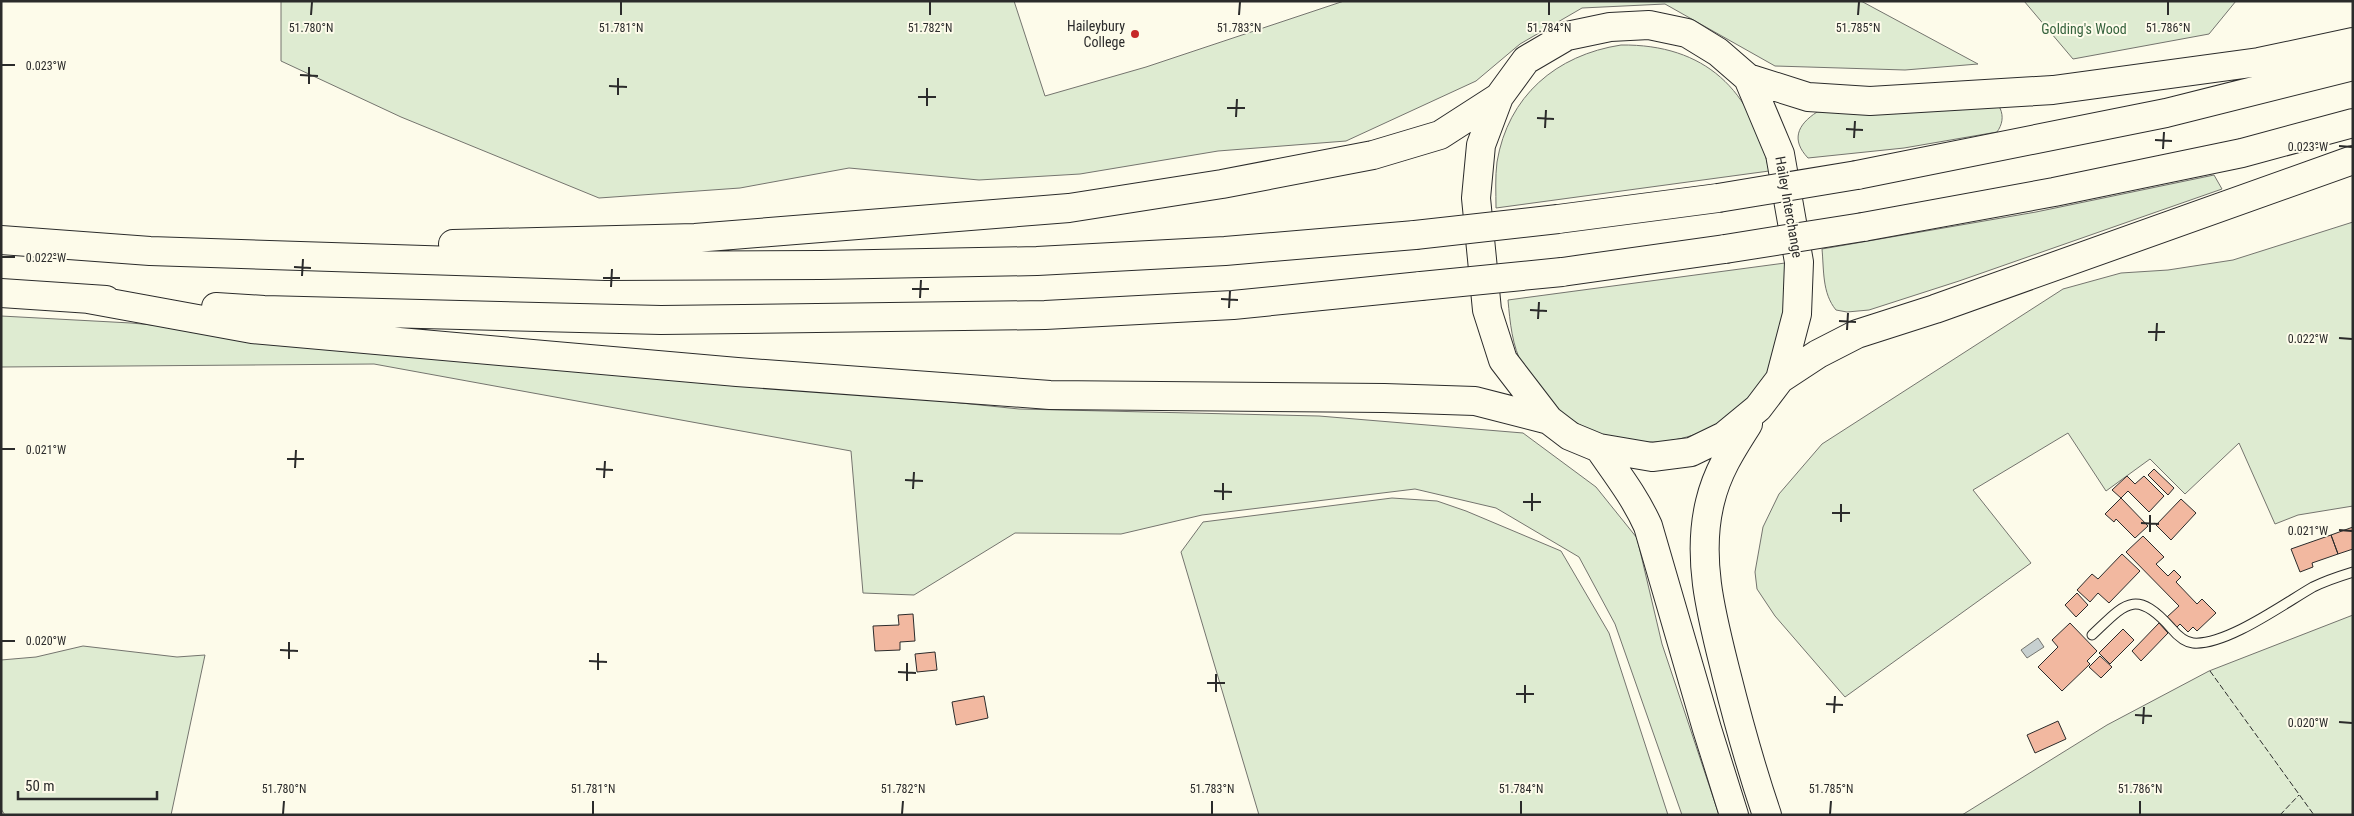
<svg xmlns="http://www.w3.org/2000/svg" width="2354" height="816" font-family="'Roboto Condensed',sans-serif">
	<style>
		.green { fill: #deebd1; stroke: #74746e }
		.water { fill: #c7d0d0; stroke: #74746e }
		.building { fill: #f2b8a0; stroke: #2b2b2b }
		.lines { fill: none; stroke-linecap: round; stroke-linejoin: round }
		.service-casing { stroke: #2b2b2b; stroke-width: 11 }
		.trunk-casing { stroke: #2b2b2b; stroke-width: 30 }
		.service { stroke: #fdfbea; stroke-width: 9 }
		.trunk { stroke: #fdfbea; stroke-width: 28 }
		.trunk-bridge-casing { stroke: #2b2b2b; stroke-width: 30; stroke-linecap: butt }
		.trunk-bridge { stroke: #fdfbea; stroke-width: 28 }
		.fence { stroke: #2b2b2b; stroke-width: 1; stroke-dasharray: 6 2.5; stroke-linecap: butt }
		.ticks { fill: none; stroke: #2b2b2b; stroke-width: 2 }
		.poi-dot { fill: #c62828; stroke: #fdfbea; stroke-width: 2 }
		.labels { text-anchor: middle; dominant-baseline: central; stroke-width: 4; stroke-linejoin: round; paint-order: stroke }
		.poi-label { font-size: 14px; fill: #2b2b2b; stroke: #fdfbea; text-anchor: end }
		.park-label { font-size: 14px; fill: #34623c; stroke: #fdfbea }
		.street-label { font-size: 14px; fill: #2b2b2b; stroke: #fdfbea }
		.ticks-label { font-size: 12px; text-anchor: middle; fill: #2b2b2b; stroke: #fdfbea; stroke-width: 4; stroke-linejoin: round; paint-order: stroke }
	</style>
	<rect width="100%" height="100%" fill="#fdfbea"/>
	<path class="green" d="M281,1H1014L1045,96L1146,67L1344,1H1861L1978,64L1905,70L1775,66L1665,4L1582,8L1520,44L1476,81L1346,141L1218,151L1080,174L979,180L849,168L740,188L599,198L401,117L281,61Z
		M2024,1H2236L2209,34L2073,59Z
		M1621,45C1705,44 1753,90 1769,171L1496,208C1496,193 1495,177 1497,162C1508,96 1556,55 1621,45Z
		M1991,104L2000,108C2004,117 2002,125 1997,132L1904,148L1808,158C1791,140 1797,125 1817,112Z
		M2214,175L2222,189L1959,281L1869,310L1847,312L1836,310C1822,293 1824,270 1822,249L2036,212Z
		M2353,222V506L2298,515L2275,524L2239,443L2185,494L2150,459L2106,491L2068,433L1973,490L2031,563L1845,697L1775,616L1757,589L1755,572L1763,527L1779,494L1822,444L2063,289L2121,273L2168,270L2233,260Z
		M1785,263C1786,273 1789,284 1788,293C1787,305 1778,358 1773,367C1764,385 1749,400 1733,413C1684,453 1611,451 1562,413C1550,404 1531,378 1523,366C1512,346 1510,322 1508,300Z
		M1,316L131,323L718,378L1019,409L1319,416L1523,433L1596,487L1637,538L1662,644L1719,815H1682L1615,624L1579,557L1496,508L1415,489L1202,515L1121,534L1015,533L914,595L863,593L851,451L374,364L1,367Z
		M1392,498L1437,501L1466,511L1561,551L1609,633L1668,815H1259L1181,552L1203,522Z
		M2353,615V815H1962L2107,725L2209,671Z
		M83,646L177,657L205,655L171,815H5L1,809V660L36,657Z"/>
	<path class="water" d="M2038,638L2044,647L2027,658L2021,650Z"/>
	<path class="building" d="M2154,469L2174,488L2168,495L2148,475Z
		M2127,476L2135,484L2144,476L2164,496L2149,512L2128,491L2121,498L2112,490Z
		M2121,498L2148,526L2135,538L2116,519L2114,522L2105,514Z
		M2181,499L2196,513L2171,540L2156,525Z
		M2353,527V549L2338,554L2331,535Z
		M2331,535L2338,554L2312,563L2313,567L2300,572L2291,549Z
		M2143,536L2164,557L2156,564L2168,576L2174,570L2181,577L2176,582L2197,604L2202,599L2216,613L2197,631L2193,627L2188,632L2180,624L2177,627L2167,617L2179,606L2126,552Z
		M2122,554L2140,571L2109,603L2098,593L2090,602L2077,590L2092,574L2098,579Z
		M2077,593L2088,605L2076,617L2065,605Z
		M913,614L915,641L900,642V650L875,651L873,626L899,625L898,615Z
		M2070,623L2097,651L2087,661L2090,664L2062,691L2038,667L2058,647L2052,640Z
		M2159,623L2168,633L2141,661L2132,651Z
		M2123,629L2134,640L2110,664L2099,653Z
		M935,652L937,670L917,672L915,654Z
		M2100,656L2112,667L2101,678L2089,667Z
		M984,696L988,718L956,725L952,702Z
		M2058,721L2066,739L2035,753L2027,735Z"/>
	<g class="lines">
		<g class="service-casing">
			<path id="service" d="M2092,635C2124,605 2135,587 2171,628C2176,634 2184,642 2193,643C2226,646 2285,603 2313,587C2325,581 2340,576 2353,572"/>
		</g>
		<g class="trunk-casing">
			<path id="trunk" d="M1649,25L1687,33L1718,52L1748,78L1780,154L1799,262L1797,314L1780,379L1758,408L1724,436L1691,452L1652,457L1599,448L1570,436L1549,420L1503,360L1487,310L1476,198L1481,145L1499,97L1526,60L1567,36L1610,27Z
				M1748,78L1808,97L1870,101L2053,90L2259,62L2353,42
				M1857,175L2166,113L2353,66
				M1558,219L1718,198
				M1863,227L2054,192L2242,153L2353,123
				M1,240L150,251L606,266L821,265L1037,261L1225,251L1415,235
				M453,244L695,238L1069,208L1222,184L1373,155L1440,135L1499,97
				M1562,272L1725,249
				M1,293L106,300
				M88,299L252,329L737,372L1050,395L1384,398L1475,401L1549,420
				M216,307L264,310L661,320L1045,315L1233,305L1421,286
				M1780,379L1818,354L1857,334L1935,309L2353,160
				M1748,424C1732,449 1717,472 1710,502C1696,559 1712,617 1726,673C1738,721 1751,768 1767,815
				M1599,448C1617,474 1635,497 1648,526L1707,729L1734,815"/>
		</g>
		<use href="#service" class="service"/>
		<use href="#trunk" class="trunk"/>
		<g class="trunk-bridge-casing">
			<path id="trunk-bridge" d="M1718,198L1857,175
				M1415,235L1558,219
				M1725,249L1863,227
				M1421,286L1562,272"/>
		</g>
		<use href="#trunk-bridge" class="trunk-bridge"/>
		<path class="fence" d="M2210,671L2314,815
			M2280,815L2299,795"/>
	</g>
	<path class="ticks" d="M311,15L312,2M621,15V2M930,15V2M1239,15L1240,2M1549,15V2M1858,15L1859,2M2168,15V2M2,65H15M300,75L318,76M309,84V67M609,86L627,87M618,95V78M918,97H936M927,106V88M1227,108H1245M1236,117L1237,99M1537,118L1554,119M1545,128L1546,110M1846,129L1863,130M1854,138L1855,121M2155,140L2172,141M2339,146L2352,147M2163,149L2164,132M2,257H15M294,267L311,268M302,276L303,259M603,278H620M611,287L612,269M912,289H929M920,298L921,280M1221,299L1238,300M1229,308L1230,291M1530,310L1547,311M1538,319L1539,302M1839,321L1856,322M1847,330L1848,313M2148,332H2165M2339,338L2352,339M2156,341L2157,323M2,449H15M287,459H304M295,468L296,450M596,469L613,470M604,478L605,461M905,480L923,481M913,489L914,472M1214,491L1232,492M1223,500V483M1523,502H1541M1532,511V493M1832,513H1850M1841,522V504M2141,523L2159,524M2339,530L2352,531M2150,532V515M2,641H15M280,650L298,651M289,659V642M589,661L607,662M598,670V653M898,672L916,673M907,681V663M1207,683H1225M1216,692V674M1516,694H1534M1525,703V685M1826,704L1843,705M1834,713L1835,696M2135,715L2152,716M2339,722L2352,723M2143,724L2144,707M283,814L284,801M593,814V801M902,814L903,801M1212,814V801M1521,814V801M1830,814L1831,801M2140,814V801"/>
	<circle class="poi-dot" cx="1135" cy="34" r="5"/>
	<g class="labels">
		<g class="poi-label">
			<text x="1125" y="26">Haileybury<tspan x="1125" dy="16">College</tspan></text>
		</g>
		<g class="park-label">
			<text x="2084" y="29">Golding's Wood</text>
		</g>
		<g class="street-label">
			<text transform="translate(1789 207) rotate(80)">Hailey Interchange</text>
		</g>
	</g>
	<g class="ticks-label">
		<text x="311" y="32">51.780°N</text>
		<text x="621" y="32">51.781°N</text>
		<text x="930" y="32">51.782°N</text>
		<text x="1239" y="32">51.783°N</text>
		<text x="1549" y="32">51.784°N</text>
		<text x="1858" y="32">51.785°N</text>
		<text x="2168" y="32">51.786°N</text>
		<text x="46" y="70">0.023°W</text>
		<text x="2308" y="151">0.023°W</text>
		<text x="46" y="262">0.022°W</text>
		<text x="2308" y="343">0.022°W</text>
		<text x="46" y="454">0.021°W</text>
		<text x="2308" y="535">0.021°W</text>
		<text x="46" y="645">0.020°W</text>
		<text x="2308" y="727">0.020°W</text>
		<text x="284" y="793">51.780°N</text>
		<text x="593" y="793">51.781°N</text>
		<text x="903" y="793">51.782°N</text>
		<text x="1212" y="793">51.783°N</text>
		<text x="1521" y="793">51.784°N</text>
		<text x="1831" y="793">51.785°N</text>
		<text x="2140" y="793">51.786°N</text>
	</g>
	<rect width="2354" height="816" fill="none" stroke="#2b2b2b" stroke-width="5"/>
	<path d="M18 791v8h139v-8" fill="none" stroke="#2b2b2b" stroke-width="2.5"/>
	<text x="25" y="791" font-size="15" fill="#2b2b2b" stroke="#fdfbea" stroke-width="4" paint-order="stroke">50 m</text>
</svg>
